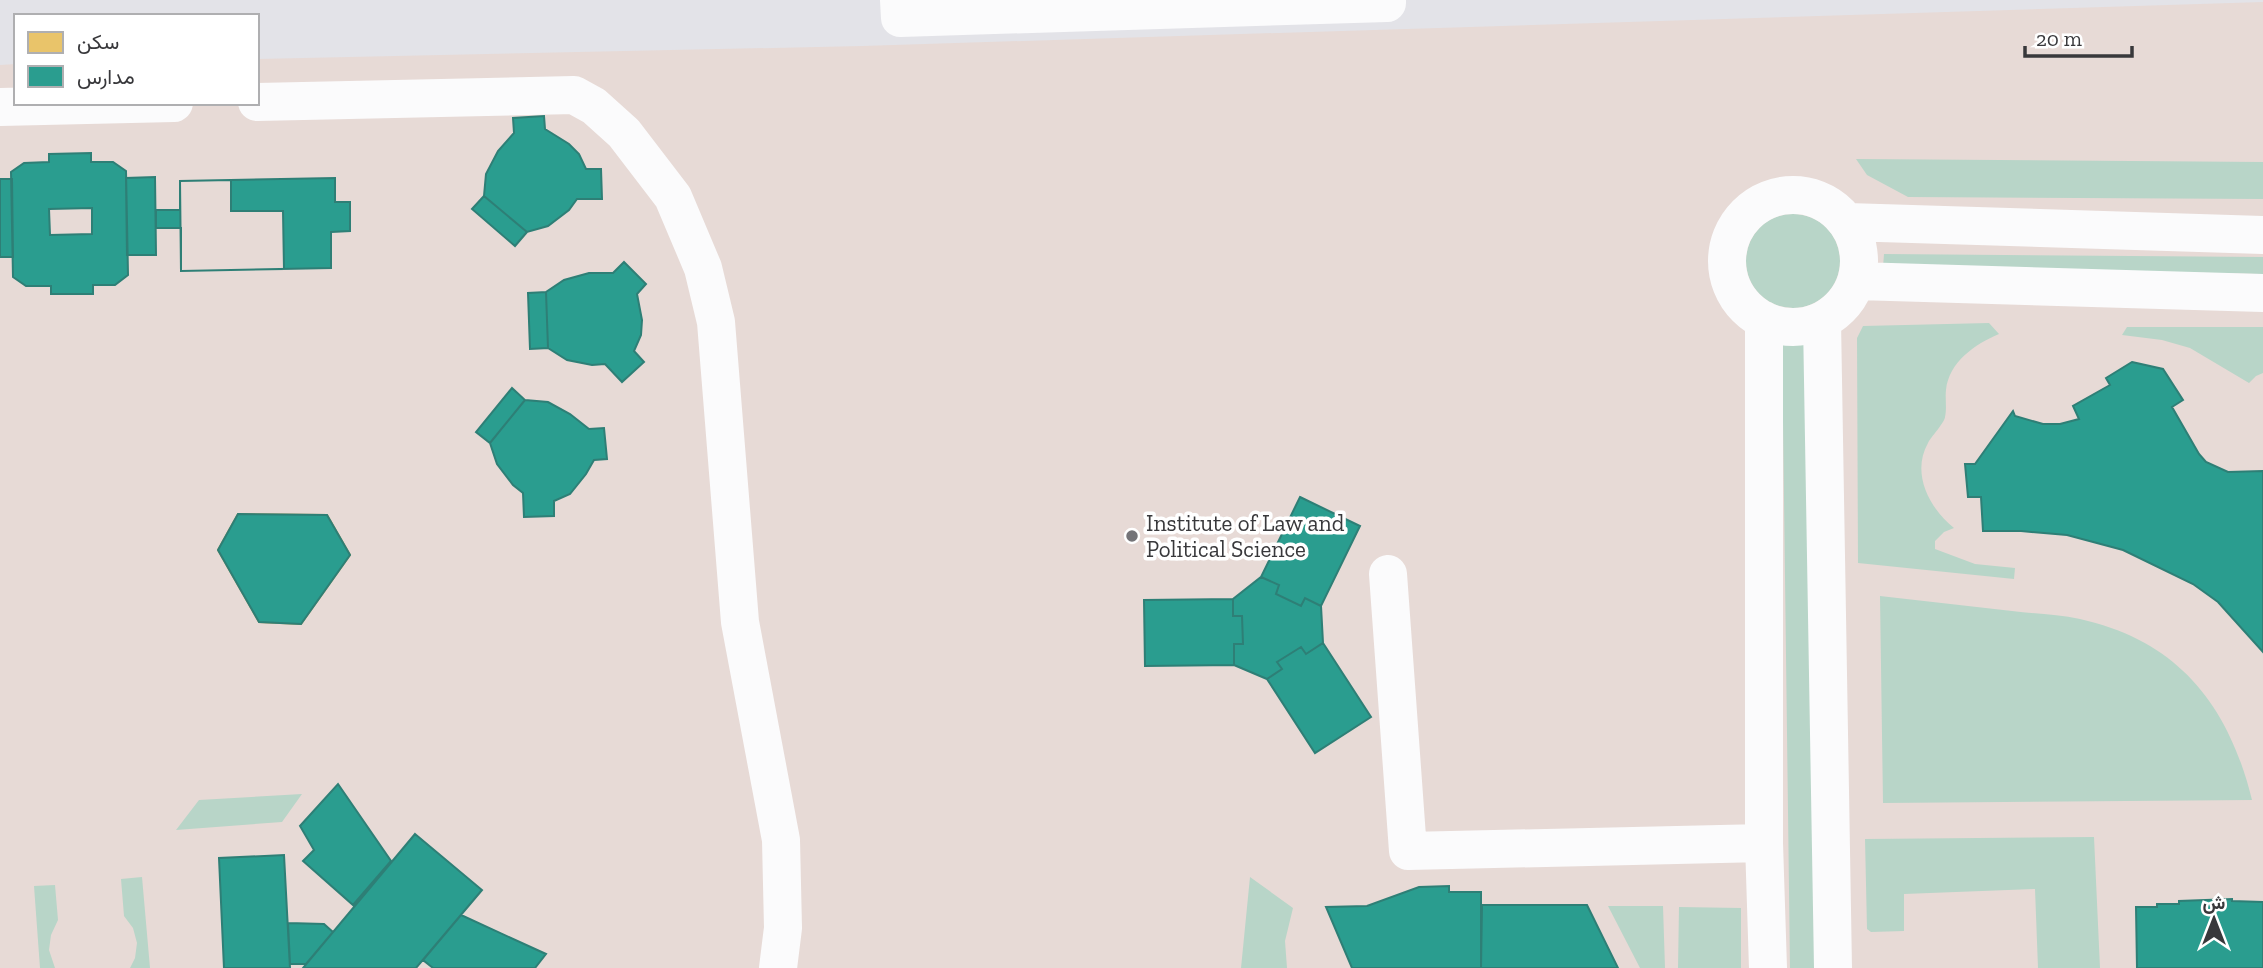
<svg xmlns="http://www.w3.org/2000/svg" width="2263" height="968" font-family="'Zilla Slab',Vazirmatn,serif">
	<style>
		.education { fill: #e7dad6 }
		.green { fill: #b8d5c8 }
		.homes { fill: #e9c46a; stroke: #b49a5c; stroke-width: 2; fill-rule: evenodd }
		.schools { fill: #2a9d8f; stroke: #2e7f76; stroke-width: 2; fill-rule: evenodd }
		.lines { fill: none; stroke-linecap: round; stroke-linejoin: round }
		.minor { stroke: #fbfbfc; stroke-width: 38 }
		.poi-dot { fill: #747478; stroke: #fff; stroke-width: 2.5 }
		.labels { text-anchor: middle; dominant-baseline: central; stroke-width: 7; stroke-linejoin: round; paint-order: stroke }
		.poi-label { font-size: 23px; fill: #38383b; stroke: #fff; text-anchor: start }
	</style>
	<rect width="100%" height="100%" fill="#e3e3e8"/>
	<path class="education" d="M2263,2V968H0V65L16,64V103H257V59L862,46Z"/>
	<path class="green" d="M1856,159L2263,162V199L1908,197L1867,175Z
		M1746 261a47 47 0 1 1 94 0a47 47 0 1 1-94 0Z
		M1884,254L2263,257V274L1883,267Z
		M1989,323L1999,334C1975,344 1949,362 1946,390C1945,398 1947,408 1945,417C1945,422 1931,437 1928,443C1911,473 1929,508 1954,528L1944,532L1935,541V549L1975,564L2015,568L2014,579L1858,563L1857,338L1863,326Z
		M2127,327H2263V373L2256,376L2249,383L2190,348L2162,340L2122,335Z
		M1807,341L1815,968H1790L1782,342Z
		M1880,596C1924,601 1968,606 2012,611C2034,614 2058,614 2080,619C2179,641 2229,706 2252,800L1883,803Z
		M302,794L282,822L176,830L199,800Z
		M2094,837L2100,968H2038L2035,889L1904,894V931L1871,932L1867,929L1865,839Z
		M142,877L150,968H130L135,958L137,943L133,928L124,916L121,879Z
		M1250,877L1293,908L1285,941L1287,968H1241Z
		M55,885L58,920L51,935L49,950L55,968H40L34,886Z
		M1608,906H1663L1665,968H1640Z
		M1679,907L1741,908V968H1678Z"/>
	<path class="homes" d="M238,514L327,515L350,555L301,624L259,622L218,550ZM261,552L309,553L283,588Z"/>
	<path class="schools" d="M544,116L545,129L569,144L579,154L586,169H601L602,199H577L569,210L548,226L527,232L484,196L486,174L498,151L514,133L513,118Z
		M91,153V162H113L126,171L128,275L115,285H93V294H51V286H26L13,277L11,172L24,163L49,162V154ZM92,208V234L50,235L49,209Z
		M155,177L156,255H127L126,178Z
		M335,178V202H350V231L331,232V268L181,271L180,181Z
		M0,179H12L13,257H0Z
		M231,180V211H283L284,269L181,271V228H156V210H180V181Z
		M484,196L527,232L515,246L472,209Z
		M624,262L646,284L637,294L642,320L641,335L634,351L644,362L622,382L605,364L592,365L567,360L548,348L546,292L564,280L589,273H613Z
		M546,292L548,348L530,349L528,293Z
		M2132,362L2163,369L2183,400L2172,407L2199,454L2206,462L2228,472L2263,471V652L2218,602L2193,584L2123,550L2067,535L2021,531H1983L1981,497H1968L1965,464H1975L2013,411L2015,416L2043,424H2060L2079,419L2073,406L2110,385L2106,378Z
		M512,388L525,400L490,443L476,432Z
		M525,400L548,402L570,414L589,429L604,428L607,459L594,460L586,474L570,494L554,501V516L524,517L523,493L513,485L497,464L490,443Z
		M1300,497L1360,526L1321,606L1305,598L1301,606L1276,594L1279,585L1261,577Z
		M238,514L327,515L350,555L301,624L259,622L218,550Z
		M1261,577L1279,585L1276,594L1301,606L1305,598L1321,606L1323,643L1306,654L1301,647L1277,662L1282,669L1267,679L1234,665V644H1243L1242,616H1233V599Z
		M1233,599V616H1242L1243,644H1234V665L1145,666L1144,600Z
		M1323,643L1371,717L1315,753L1267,679L1282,669L1277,662L1301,647L1306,654Z
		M338,784L391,861L353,905L303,861L314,850L300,826Z
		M415,834L482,890L416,968H303Z
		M284,855L290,968H224L219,858Z
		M1449,886V892H1481V968H1352L1326,907L1367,906L1419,887Z
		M2232,899V901L2263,902V968H2137L2136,907H2157V904H2179V901Z
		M1482,905H1587L1618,968H1481Z
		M461,915L546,954L535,968H433L423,960Z
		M288,923L324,924L333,932L306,964H290Z"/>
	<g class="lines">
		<path class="minor" d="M899,0L900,18L1387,3V0
			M257,102L574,95L594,106L624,133L673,197L703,268L716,322L740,622L781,840L783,928L778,968
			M0,107L174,103
			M1727 261a66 66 0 1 1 132 0a66 66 0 1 1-132 0Z
			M1847,222L2263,235
			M1857,281L2263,293
			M1764,320V843L1768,968
			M1822,321L1833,968
			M1388,574L1408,851L1764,843"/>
	</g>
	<circle class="poi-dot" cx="1132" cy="536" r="7"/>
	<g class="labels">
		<g class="poi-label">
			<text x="1146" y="523">Institute of Law and<tspan x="1146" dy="26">Political Science</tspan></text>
		</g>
	</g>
	<rect x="14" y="14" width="245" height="91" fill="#ffffff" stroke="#afafb1" stroke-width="2"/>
	<rect x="28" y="32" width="35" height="21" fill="#e9c46a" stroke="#afafb1" stroke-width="2"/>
	<text x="77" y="49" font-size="21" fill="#38383b">سكن</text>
	<rect x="28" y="66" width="35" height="21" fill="#2a9d8f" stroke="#afafb1" stroke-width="2"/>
	<text x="77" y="84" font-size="21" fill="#38383b">مدارس</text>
	<g transform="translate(2214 919)" stroke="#ffffff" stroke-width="5" paint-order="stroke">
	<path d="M0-5L12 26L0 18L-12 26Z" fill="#38383b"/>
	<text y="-10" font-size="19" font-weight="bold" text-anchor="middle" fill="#38383b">ش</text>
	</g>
	<path d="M2025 46v10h107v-10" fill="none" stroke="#38383b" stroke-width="3.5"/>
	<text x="2036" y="46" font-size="21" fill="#38383b" stroke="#ffffff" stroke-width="5" paint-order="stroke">20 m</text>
</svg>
